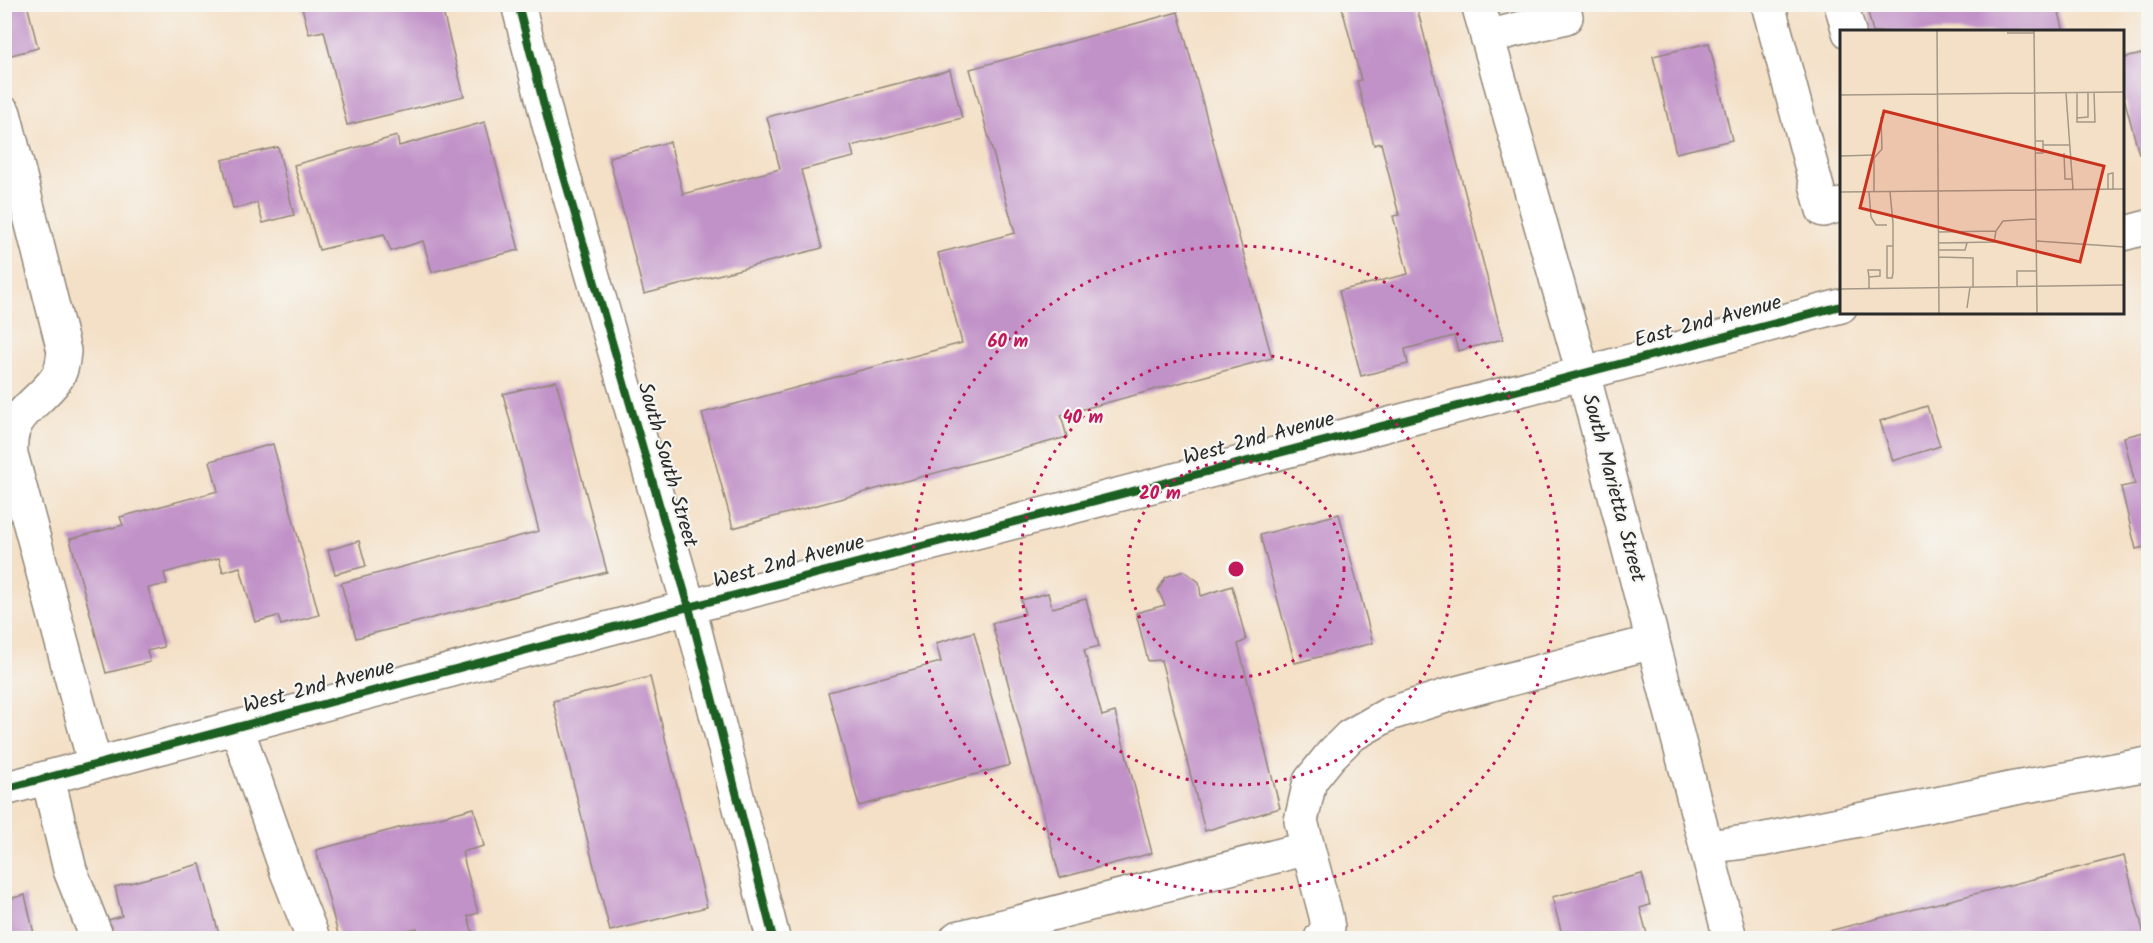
<svg xmlns="http://www.w3.org/2000/svg" width="2153" height="943" font-family="Kalam,sans-serif">
	<style>
		.building { fill: #c192c8 }
		.lines { fill: none; stroke-linecap: round; stroke-linejoin: round }
		.minor-casing { stroke: #908678; stroke-width: 36 }
		.major-casing { stroke: #908678; stroke-width: 36 }
		.minor { stroke: #fff; stroke-width: 33 }
		.major { stroke: #fff; stroke-width: 33 }
		.cycleway-casing { stroke: #f6f6f2; stroke-width: 11 }
		.cycleway { stroke: #1b5e20; stroke-width: 8 }
		.ring { fill: none; stroke: #c2185b; stroke-width: 3; stroke-dasharray: 3 6 }
		.labels { text-anchor: middle; dominant-baseline: central; stroke-width: 4.5; stroke-linejoin: round; paint-order: stroke }
		.street-label { font-size: 21px; fill: #2b2b2b; stroke: #f6f6f2 }
		.inset-road { fill: none; stroke: #a49888; stroke-width: 1.5 }
		.view { fill: #c8321e; fill-opacity: 0.15; stroke: #c8321e; stroke-width: 3 }
		.inset-edge { fill: none; stroke: #2b2b2b; stroke-width: 3 }
		.centre { fill: #c2185b; stroke: #f6f6f2; stroke-width: 3 }
		.ring-label { font-size: 18px; text-anchor: middle; font-weight: bold; fill: #c2185b; stroke: #f6f6f2; stroke-width: 4.5; stroke-linejoin: round; paint-order: stroke }
	</style>
	<rect width="100%" height="100%" fill="#f6f6f2"/>
	<filter id="ink" filterUnits="userSpaceOnUse"><feTurbulence type="fractalNoise" baseFrequency=".0167" numOctaves="2"/><feDisplacementMap in="SourceGraphic" scale="12" xChannelSelector="R" yChannelSelector="G"/><feConvolveMatrix kernelMatrix="1 2 1 2 8 2 1 2 1" color-interpolation-filters="sRGB"/></filter>
	<filter id="wash" filterUnits="userSpaceOnUse"><feTurbulence type="fractalNoise" baseFrequency=".008" numOctaves="4" result="noise"/><feDisplacementMap in="SourceGraphic" scale="24" xChannelSelector="R" yChannelSelector="G"/><feGaussianBlur stdDeviation="1.35" result="paint"/><feColorMatrix in="noise" values="0 0 0 0 0 0 0 0 0 0 0 0 0 0 0 0 0 1.4 0 .05"/><feComposite in="paint" operator="in"/></filter>
	<g filter="url(#wash)">
		<rect width="100%" height="100%" fill="#f4e0c6"/>
		<g id="blocks">
			<path class="building" d="M4,4H27L38,48L4,57Z
				M301,4H441L464,96L347,125L324,31L309,34Z
				M1341,4H1416L1503,339L1458,351L1454,336L1405,349L1408,364L1361,376L1339,291L1408,274L1393,216L1399,215L1381,143L1374,145L1357,81L1361,80Z
				M1866,4H2057L2064,32H1873Z
				M1178,12L1272,358L1061,415L1067,437L733,528L702,413L962,343L938,253L1015,233L970,69Z
				M1709,43L1732,140L1676,153L1653,56Z
				M2148,52V151L2139,154L2122,90V59Z
				M950,70L962,118L851,146L854,157L801,170L822,248L644,294L609,157L670,142L683,194L780,169L767,117Z
				M485,122L519,250L432,272L423,241L391,251L384,234L319,250L294,165L397,136L399,146Z
				M278,147L294,215L263,223L257,203L233,209L222,160Z
				M556,381L607,572L356,638L341,583L539,531L503,394Z
				M1927,406L1940,446L1893,461L1880,421Z
				M2148,431V546L2136,549L2121,487L2135,484L2124,437Z
				M273,444L319,615L281,625L278,616L255,622L240,567L223,572L219,558L164,573L167,584L148,588L164,647L147,651L150,662L106,673L70,539L123,525L120,517L218,491L210,461Z
				M1339,514L1373,643L1295,663L1260,535Z
				M359,541L366,566L335,574L328,550Z
				M1184,571L1199,582L1201,596L1232,586L1246,640L1238,644L1280,808L1205,831L1161,660L1148,661L1136,613L1165,605L1158,590L1166,577Z
				M1048,593L1052,608L1086,599L1099,646L1084,650L1102,716L1115,712L1152,853L1060,878L992,623L1025,614L1021,600Z
				M974,632L1010,765L859,806L828,692L941,662L936,643Z
				M650,677L707,907L610,931L553,701Z
				M474,808L484,846L462,852L478,913L468,916L474,938H420L417,928L376,938H339L316,850Z
				M2124,856L2145,938H1813V935Z
				M200,864L220,938H110L105,921L122,916L115,887Z
				M1642,874L1650,905L1640,908L1648,938H1563L1552,897Z
				M25,895L35,938H4V900Z"/>
		</g>
	</g>
	<g filter="url(#ink)">
		<use href="#blocks" fill-opacity="0" stroke="#908678" stroke-width="1.5"/>
		<g class="lines">
			<g class="minor-casing">
				<path id="minor" d="M518,4L549,125L689,607L773,938
					M1768,4L1823,210L1841,205
					M1841,4L1849,32
					M1487,37L1566,17L1563,4
					M4,113L64,351C63,361 62,371 56,379C36,407 7,413 11,454L95,765
					M2122,234L2148,227
					M237,728L287,872L313,938
					M48,778L70,870L97,938
					M4,789L689,607L1841,306
					M1706,847L1761,840L2015,788L2148,764
					M1308,848L1326,916L1328,928L1321,938
					M957,938L1308,848L1301,821L1310,781L1331,755L1350,736L1389,714L1449,695L1653,642"/>
			</g>
			<g class="major-casing">
				<path id="major" d="M1478,4L1583,373L1730,938"/>
			</g>
			<use href="#minor" class="minor"/>
			<use href="#major" class="major"/>
			<g class="cycleway-casing">
				<path id="cycleway" d="M518,4L549,125L689,607L773,938
					M4,789L689,607L1841,306"/>
			</g>
			<use href="#cycleway" class="cycleway"/>
		</g>
	</g>
	<g class="ring">
		<circle cx="1236" cy="569" r="108"/>
		<circle cx="1236" cy="569" r="216"/>
		<circle cx="1236" cy="569" r="323"/>
	</g>
	<g class="labels">
		<g class="street-label">
			<text transform="translate(1708 322) rotate(-15)">East 2nd Avenue</text>
			<text transform="translate(1259 439) rotate(-15)">West 2nd Avenue</text>
			<text transform="translate(667 465) rotate(74)">South South Street</text>
			<text transform="translate(1613 488) rotate(75)">South Marietta Street</text>
			<text transform="translate(789 562) rotate(-15)">West 2nd Avenue</text>
			<text transform="translate(319 687) rotate(-15)">West 2nd Avenue</text>
		</g>
	</g>
	<g transform="translate(1840 30)">
		<rect width="284" height="284" fill="#f4e0c6"/>
		<path class="inset-road" d="M97,0L99,283M194,0L197,283M167,3H194M237,62V92H255L254,62M226,63L233,159M0,65L284,62M237,88L248,87V62M195,111H203V123H195M203,115H230M224,123L225,149H232M1,126L34,125M268,159V144L273,143V159M0,162L284,159M29,162L31,187L36,195H47M34,162V128L42,119L41,87M50,162L53,193V243L52,248H47V216H53M99,202L156,201L163,191L196,189M197,211L284,217M99,213L154,212L156,201M99,220H125L127,213M99,227L133,228V257M29,247L40,246V240H28L29,247V258M177,256V241H197M0,258V0M0,259L284,255M127,278L130,257"/>
		<path class="view" d="M44,81L264,136L240,232L20,178Z"/>
		<rect width="284" height="284" class="inset-edge"/>
	</g>
	<circle cx="1236" cy="569" r="9" class="centre"/>
	<g class="ring-label">
		<text x="1008" y="347">60 m</text>
		<text x="1083" y="423">40 m</text>
		<text x="1160" y="499">20 m</text>
	</g>
	<rect width="2153" height="943" fill="none" stroke="#f6f6f2" stroke-width="24"/>
</svg>
